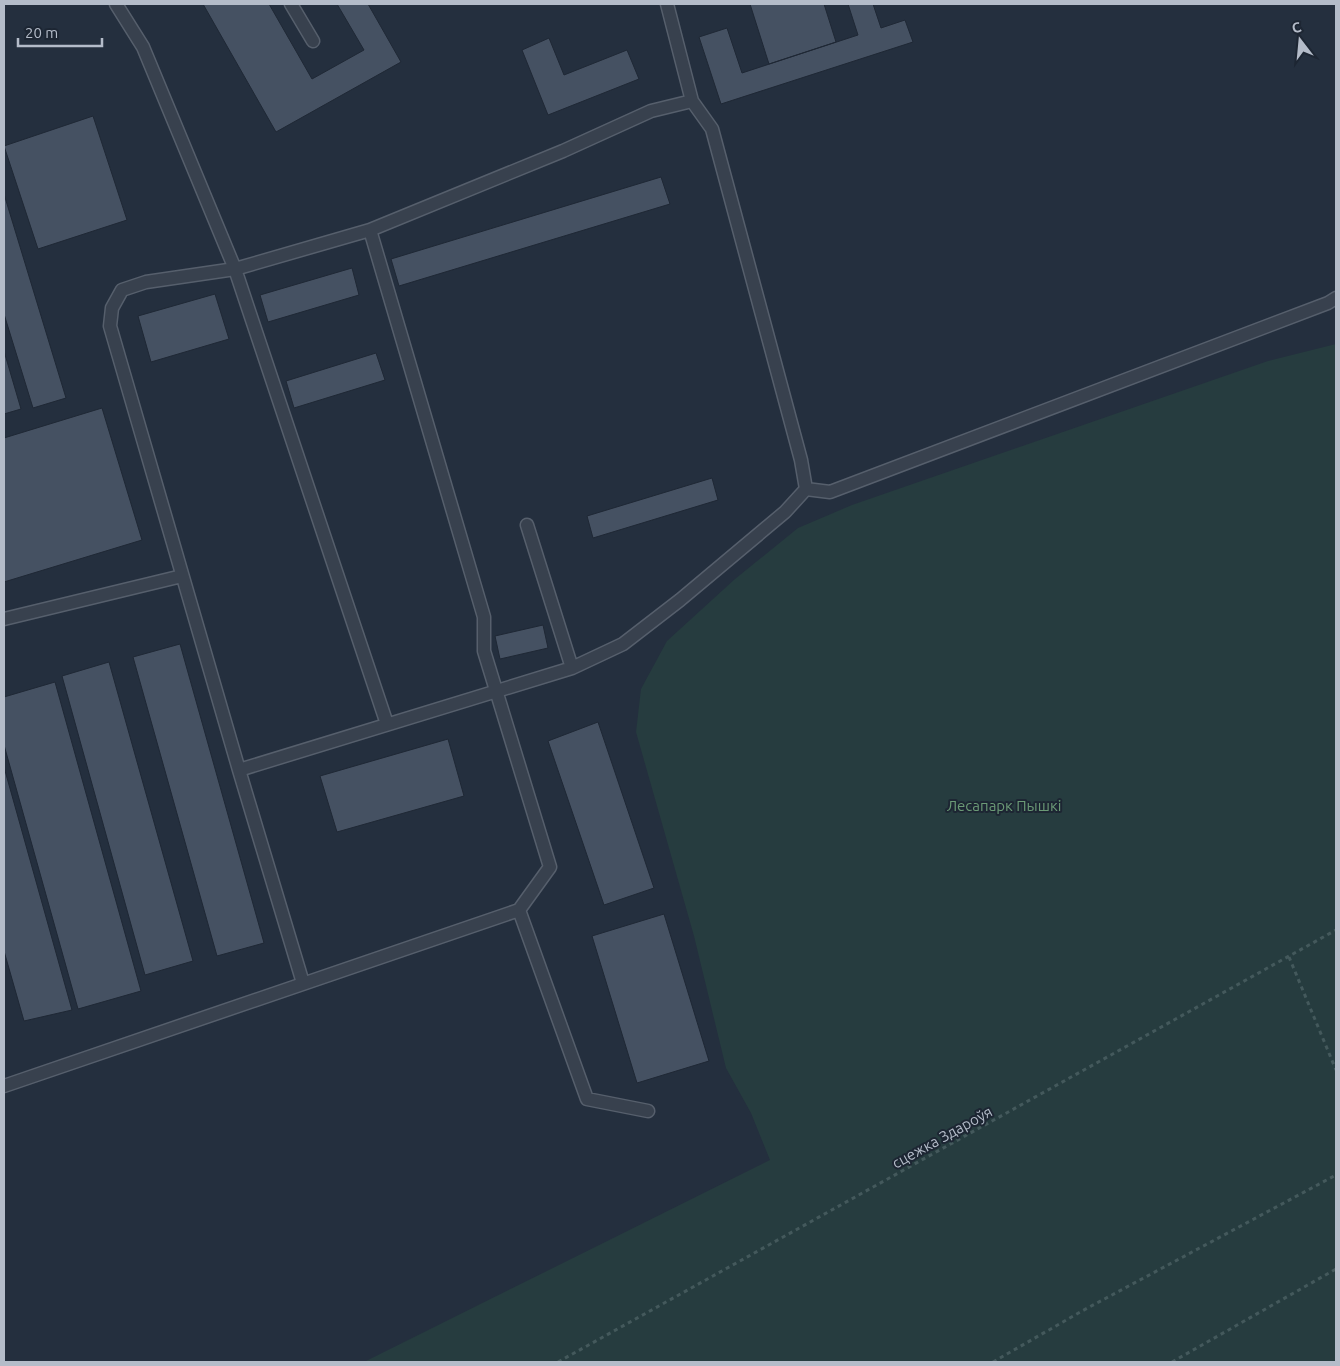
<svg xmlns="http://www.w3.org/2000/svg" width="1340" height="1366" font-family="Ubuntu,sans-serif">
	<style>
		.green { fill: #263c3f }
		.building { fill: #455162; stroke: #1f2835 }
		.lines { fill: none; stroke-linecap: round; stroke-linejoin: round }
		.lane-casing { stroke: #565f6c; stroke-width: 15 }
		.path { stroke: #44595c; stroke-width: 3; stroke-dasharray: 4 4; stroke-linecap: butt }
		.lane { stroke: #38414e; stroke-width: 12 }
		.labels { text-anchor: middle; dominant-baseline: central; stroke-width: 4; stroke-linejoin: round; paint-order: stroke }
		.park-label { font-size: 15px; fill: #6b9a76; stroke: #1d2633 }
		.street-label { font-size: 15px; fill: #b4bcc9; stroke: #1d2633 }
	</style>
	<rect width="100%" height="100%" fill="#242f3e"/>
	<path class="green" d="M1336,344V1362H364L770,1160L751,1113L726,1068L694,936L636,732L641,689L667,641L735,579L798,528L852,505L1268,361Z"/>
	<path class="building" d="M203,4H269L312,79L364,50L337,4H368L401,62L276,132Z
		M750,4H824L836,42L769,64Z
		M848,4H873L881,28L905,20L913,42L721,104L699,37L727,28L742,73L858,35Z
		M549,38L564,75L627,50L639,79L548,115L522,50Z
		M93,116L127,220L38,249L4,146Z
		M661,177L670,204L399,286L391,259Z
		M4,194L66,398L33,408L4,314Z
		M352,268L359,295L268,322L260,295Z
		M215,294L229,339L151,362L138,316Z
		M4,351L21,409L4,414Z
		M376,353L385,380L294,408L286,381Z
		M102,408L142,540L4,582V438Z
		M712,478L718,500L593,538L587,516Z
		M543,625L548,648L500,659L495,636Z
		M180,644L264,943L217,956L133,657Z
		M109,662L193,961L145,975L62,676Z
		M55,682L141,991L78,1009L4,745V697Z
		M598,722L654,888L604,905L548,741Z
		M448,739L464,796L337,832L320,776Z
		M4,767L72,1010L24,1021L4,951Z
		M664,914L709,1061L637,1083L592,936Z"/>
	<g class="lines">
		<g class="lane-casing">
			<path id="lane" d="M116,4L143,47L235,269L387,724
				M291,4L313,41
				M806,489L830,492L1328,303L1336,298
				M527,525L572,668
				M4,619L182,576
				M239,770L572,668L623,644L680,600L785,512L806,489L801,460L712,129L692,101L667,4
				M519,910L587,1099L648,1111
				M303,983L239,770L110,326L112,308L122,290L146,282L235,269L370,230L563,151L651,111L692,101
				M4,1086L519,910L550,867L484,651V617L370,230"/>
		</g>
		<path class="path" d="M1289,957L1336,1070
			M558,1362L1336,930
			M993,1362L1082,1311L1336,1175
			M1172,1362L1336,1269"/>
		<use href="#lane" class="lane"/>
	</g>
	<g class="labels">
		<g class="park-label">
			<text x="1004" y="805">Лесапарк Пышкі</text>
		</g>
		<g class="street-label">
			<text transform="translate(942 1137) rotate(-29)">сцежка Здароўя</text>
		</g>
	</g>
	<rect width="1340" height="1366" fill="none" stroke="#b4bcc9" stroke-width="10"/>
	<g transform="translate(1300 40) rotate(344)" stroke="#1d2633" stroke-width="4" paint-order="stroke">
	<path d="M0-4L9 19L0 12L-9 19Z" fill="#b4bcc9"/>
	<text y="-8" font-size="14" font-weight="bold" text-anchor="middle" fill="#b4bcc9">С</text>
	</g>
	<path d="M18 38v8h84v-8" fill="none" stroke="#b4bcc9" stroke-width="2.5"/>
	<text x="25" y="38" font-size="15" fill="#b4bcc9" stroke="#1d2633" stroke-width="4" paint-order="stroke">20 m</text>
</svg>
